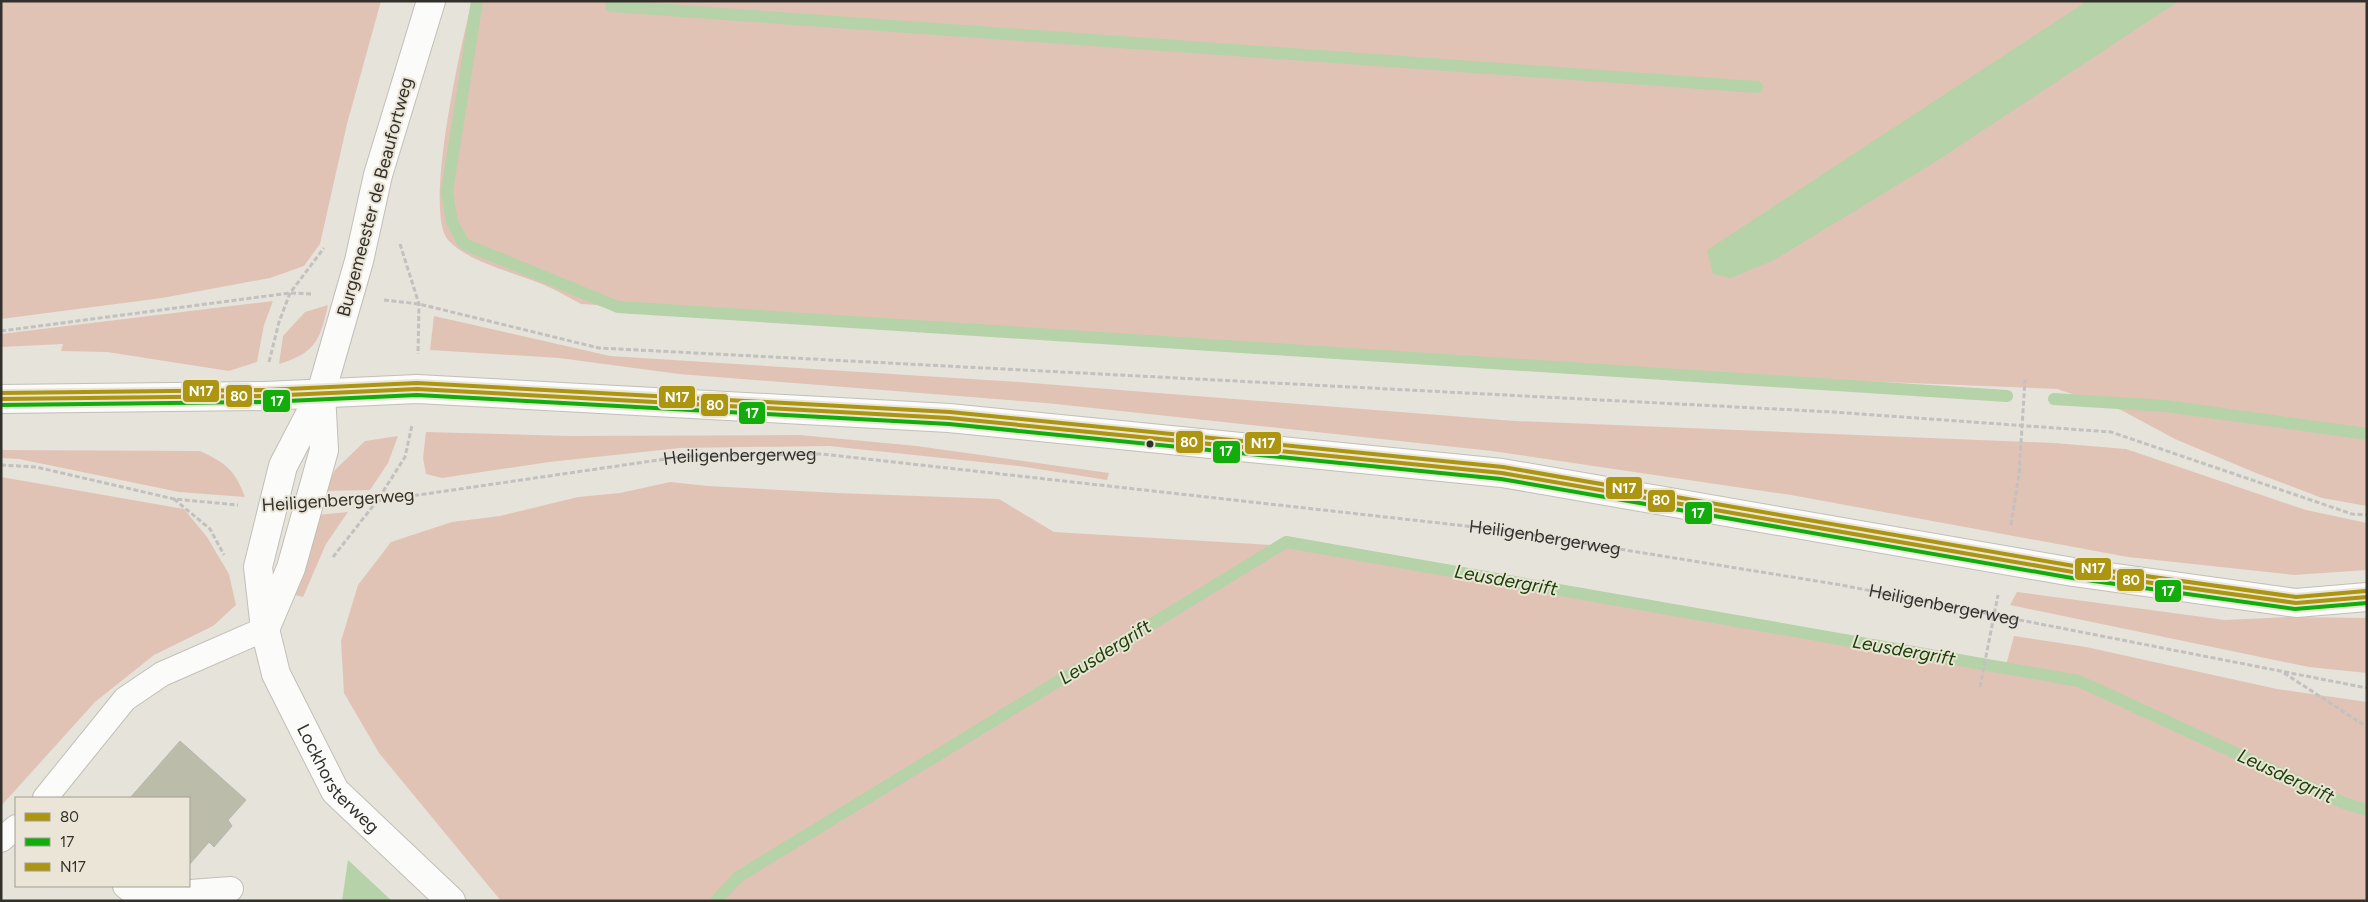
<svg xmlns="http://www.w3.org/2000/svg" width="2368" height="902" font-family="Figtree,sans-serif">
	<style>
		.green { fill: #e1c3b6 }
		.water { fill: #b5d2a8 }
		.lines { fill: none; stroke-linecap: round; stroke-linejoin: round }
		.stream { stroke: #b5d2a8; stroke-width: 12 }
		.building { fill: #bcbcab; stroke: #b8b6b1 }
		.lane-casing { stroke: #c1bfb8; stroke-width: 26 }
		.street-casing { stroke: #c1bfb8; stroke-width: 30 }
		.secondary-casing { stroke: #c1bfb8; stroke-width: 30 }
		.path { stroke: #c3c1bf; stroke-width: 3; stroke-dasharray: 5 2.5; stroke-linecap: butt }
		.lane { stroke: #fbfbfa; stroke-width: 24 }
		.street { stroke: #fbfbfa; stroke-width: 28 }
		.secondary { stroke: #fbfbfa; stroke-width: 28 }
		.bus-1-casing { stroke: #eae5d7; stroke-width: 8 }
		.bus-2-casing { stroke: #eae5d7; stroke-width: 8 }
		.bus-3-casing { stroke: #eae5d7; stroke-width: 8 }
		.bus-1 { stroke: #ab9511; stroke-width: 4 }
		.bus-2 { stroke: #13ad0b; stroke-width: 4 }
		.bus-3 { stroke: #ab9511; stroke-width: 4 }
		.bus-dot { fill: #32302b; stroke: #eae5d7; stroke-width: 2 }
		.labels { text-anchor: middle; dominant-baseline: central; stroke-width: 4; stroke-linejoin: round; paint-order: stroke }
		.street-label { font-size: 18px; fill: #32302b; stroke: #eae5d7 }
		.water-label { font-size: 19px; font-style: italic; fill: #1a4207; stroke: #eae5d7 }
		.line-badge { stroke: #eae5d7; stroke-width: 2 }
		.badge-label { font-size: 14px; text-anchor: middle; font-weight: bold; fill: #fff }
	</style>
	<rect width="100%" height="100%" fill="#e6e3db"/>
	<path class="green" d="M1,1H381L347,124L320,244L304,266L270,278L162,298L1,319Z
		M472,1H2367V506L2322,498L2256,473L2175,439L2121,410L2057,389L1540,368L581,304C568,297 556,290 544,285C516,273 468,262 448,240C423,212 462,40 472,1Z
		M273,301L264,325L257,362L229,371L107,352L61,351L63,344L1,347V334Z
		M328,305C320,341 315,353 279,364L283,336L305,312Z
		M434,316L610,356L1019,382L1515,421L2054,443L2126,449L2306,510L2367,523V570L2294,575L2128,557L1791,495L1492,451L1046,403L679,374L559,358L430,350Z
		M426,432L570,436L800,435L917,446L1109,473L1107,480L1019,466L829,446L680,448L549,462L442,478L426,474L423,458Z
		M398,436L388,463L370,490L325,491L335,470L365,441Z
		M1,450L200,451C226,463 235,470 245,497L179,492L19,459L1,458Z
		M1,477L184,509L207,537L229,574L236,605L213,626L154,655L95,702L1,806Z
		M670,482L708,486L837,493L999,499L1054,532L1288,546L1619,601L2005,669L2014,636L2086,647L2277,689L2367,702V901H501L379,753L344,693L341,641L358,585L391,542L452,522L500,516L578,497L620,493Z
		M348,512L326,544L303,597L295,595L307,547L317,515Z
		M2017,592L2225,620L2288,617L2367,618V673L2309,667L2010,605Z"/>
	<path class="water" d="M2087,1H2179L1932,164L1774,260L1731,278L1713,274L1707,250Z
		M348,860L392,901H342Z"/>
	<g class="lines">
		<path class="stream" d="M477,1L447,192L452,222L464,244L618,307L2007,396
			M611,6L1757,87
			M2054,399L2166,406L2367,434
			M716,901L738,877L1286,542L2079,681L2344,803L2367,810"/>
	</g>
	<path class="building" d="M180,741L246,800L228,820L232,826L214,847L209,842L189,865V798H130Z"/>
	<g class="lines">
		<g class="lane-casing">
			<path id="lane" d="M45,798L125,699L162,674L265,629
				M1,840L16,827
				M125,886L137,896L231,889"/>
		</g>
		<g class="street-casing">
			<g id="street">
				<path id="s2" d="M431,1L378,175L359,261L321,393L283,466L258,567L265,629L276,674L335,791L451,901"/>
				<path d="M266,627L291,568L324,450L321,393"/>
			</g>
		</g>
		<g class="secondary-casing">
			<path id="secondary" d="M1,399L265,396L417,389L949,418L1502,473L2073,572L2296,603L2367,597"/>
		</g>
		<g class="path">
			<path d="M400,244L419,304L418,354"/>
			<path d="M384,300L419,304L599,348L1833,412L2111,432L2352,514L2367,515"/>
			<path d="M1,331L290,293L313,294"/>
			<path d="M269,362L279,322L290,293L324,248"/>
			<path d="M1,465L36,467L174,499L238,505"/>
			<path d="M174,499L210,529L224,555"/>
			<path id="s1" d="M347,502L377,501L686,456L822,454L1502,530L1841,585L2367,688"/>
			<path d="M2011,525L2019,474L2025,380"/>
			<path d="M333,557L377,501L405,457L412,425"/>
			<path d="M2284,673L2367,727"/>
			<path d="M1980,687L1998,595"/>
		</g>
		<use href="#lane" class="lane"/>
		<use href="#street" class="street"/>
		<use href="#secondary" class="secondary"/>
		<g class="bus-1-casing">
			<path id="bus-1" d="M1,399L265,396L417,389L949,418L1502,473L2073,572L2296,603L2367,597"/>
		</g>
		<g class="bus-2-casing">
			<path id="bus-2" d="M1,405L265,402L417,395L949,424L1501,479L2072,578L2295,609L2367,603"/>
		</g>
		<g class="bus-3-casing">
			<path id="bus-3" d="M1,393L265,390L417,383L950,412L1503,467L2074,566L2296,597L2366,591"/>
		</g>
		<use href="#bus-1" class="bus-1"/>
		<use href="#bus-2" class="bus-2"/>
		<use href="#bus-3" class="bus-3"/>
	</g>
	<circle class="bus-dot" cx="1150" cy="444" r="4.5"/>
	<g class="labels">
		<g class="street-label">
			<text transform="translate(375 197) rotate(-75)">Burgemeester de Beaufortweg</text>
			<text stroke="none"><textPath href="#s1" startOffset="396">Heiligenbergerweg</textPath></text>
			<text transform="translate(338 500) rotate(-4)">Heiligenbergerweg</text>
			<text stroke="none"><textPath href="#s1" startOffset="1206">Heiligenbergerweg</textPath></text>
			<text stroke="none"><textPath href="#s1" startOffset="1611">Heiligenbergerweg</textPath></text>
			<text stroke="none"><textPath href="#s2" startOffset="825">Lockhorsterweg</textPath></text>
		</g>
		<g class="water-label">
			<text transform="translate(1506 580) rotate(10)">Leusdergrift</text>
			<text transform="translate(1904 650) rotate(10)">Leusdergrift</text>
			<text transform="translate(1105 652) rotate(-32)">Leusdergrift</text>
			<text transform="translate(2286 776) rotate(25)">Leusdergrift</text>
		</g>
	</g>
	<g class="line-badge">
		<rect x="182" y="379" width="38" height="24" rx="5" fill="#ab9511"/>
		<rect x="225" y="384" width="28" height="24" rx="5" fill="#ab9511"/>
		<rect x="658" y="385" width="38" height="24" rx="5" fill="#ab9511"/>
		<rect x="262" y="389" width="29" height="24" rx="5" fill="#13ad0b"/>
		<rect x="700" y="393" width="29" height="24" rx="5" fill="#ab9511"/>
		<rect x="738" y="401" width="28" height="24" rx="5" fill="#13ad0b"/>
		<rect x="1175" y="430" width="29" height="24" rx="5" fill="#ab9511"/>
		<rect x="1244" y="431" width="38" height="24" rx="5" fill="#ab9511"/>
		<rect x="1212" y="440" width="29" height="24" rx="5" fill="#13ad0b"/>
		<rect x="1605" y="476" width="38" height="24" rx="5" fill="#ab9511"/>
		<rect x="1647" y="489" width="29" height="24" rx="5" fill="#ab9511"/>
		<rect x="1684" y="501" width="29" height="24" rx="5" fill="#13ad0b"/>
		<rect x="2074" y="557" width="38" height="24" rx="5" fill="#ab9511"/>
		<rect x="2116" y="568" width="29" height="24" rx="5" fill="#ab9511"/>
		<rect x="2154" y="579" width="28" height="24" rx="5" fill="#13ad0b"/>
	</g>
	<g class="badge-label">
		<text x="201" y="396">N17</text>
		<text x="239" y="401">80</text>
		<text x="677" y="402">N17</text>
		<text x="277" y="406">17</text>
		<text x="715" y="410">80</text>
		<text x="752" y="418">17</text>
		<text x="1189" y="447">80</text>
		<text x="1263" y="448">N17</text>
		<text x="1226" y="456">17</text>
		<text x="1624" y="493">N17</text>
		<text x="1661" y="505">80</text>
		<text x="1698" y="518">17</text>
		<text x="2093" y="573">N17</text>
		<text x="2131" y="585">80</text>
		<text x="2168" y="596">17</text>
	</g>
	<rect width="2368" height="902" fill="none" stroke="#32302b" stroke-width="5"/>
	<rect x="15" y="797" width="175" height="90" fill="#eae5d7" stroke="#a09d92"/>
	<rect x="25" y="813" width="25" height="8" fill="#ab9511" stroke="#a09d92"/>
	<text x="60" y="822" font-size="15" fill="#32302b">80</text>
	<rect x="25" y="838" width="25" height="8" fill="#13ad0b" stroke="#a09d92"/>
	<text x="60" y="847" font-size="15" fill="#32302b">17</text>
	<rect x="25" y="863" width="25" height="8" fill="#ab9511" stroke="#a09d92"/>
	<text x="60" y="872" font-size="15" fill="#32302b">N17</text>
</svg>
